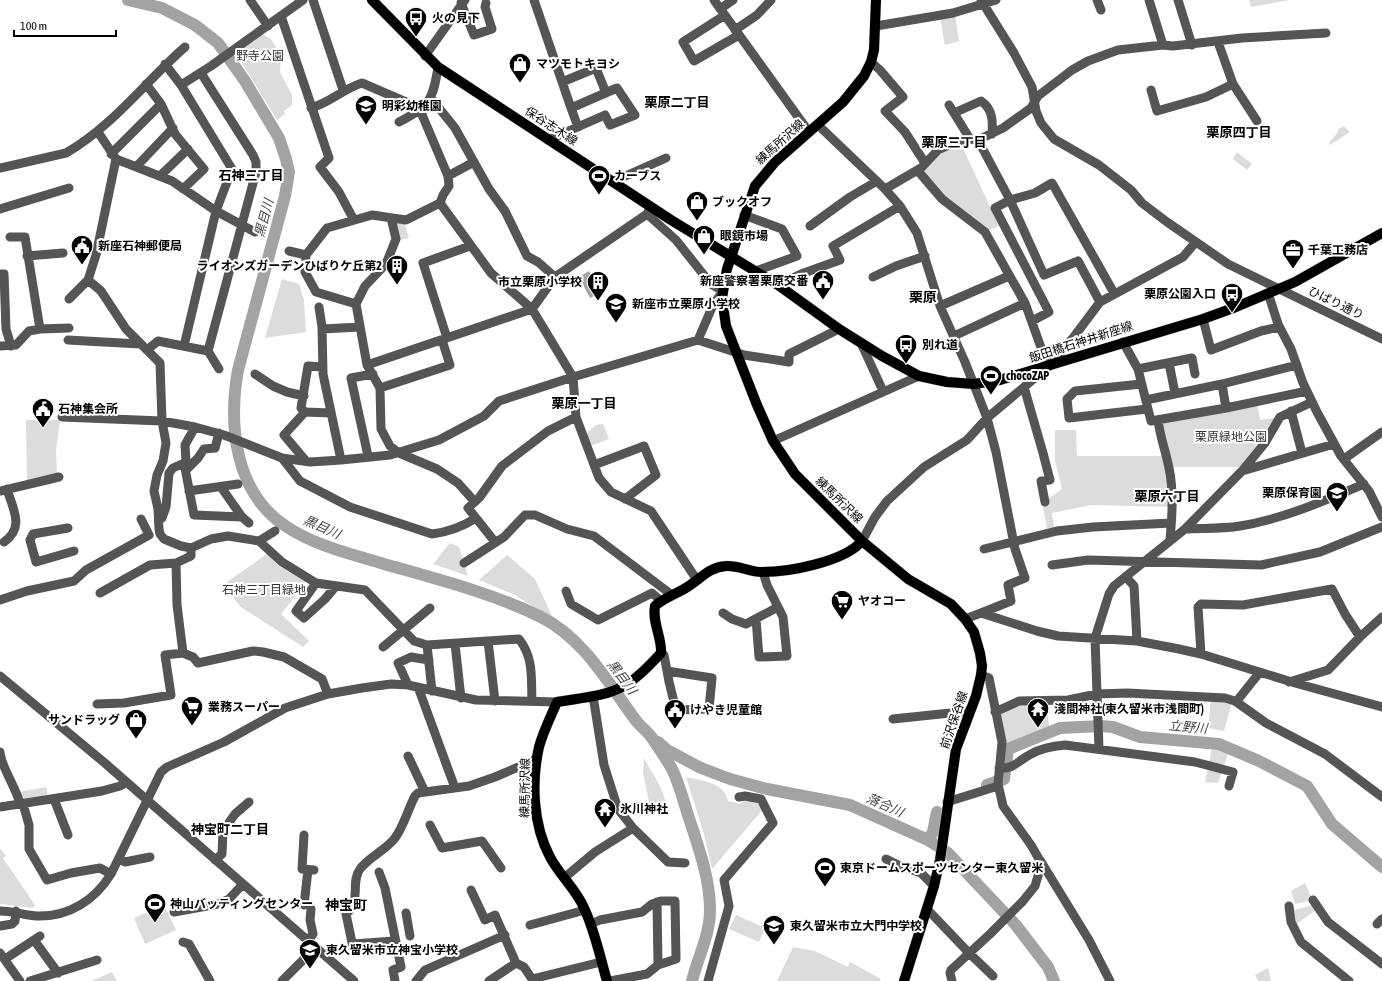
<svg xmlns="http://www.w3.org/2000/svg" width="1382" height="981" font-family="'Asap Condensed','Noto Sans JP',sans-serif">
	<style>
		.green { fill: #dcdcdc }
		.water { fill: #a3a3a3 }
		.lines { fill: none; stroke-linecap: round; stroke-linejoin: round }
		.river { stroke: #a3a3a3; stroke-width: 12 }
		.major-casing { stroke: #dbdbdb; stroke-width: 11 }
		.minor { stroke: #555; stroke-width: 9 }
		.major { stroke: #000; stroke-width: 10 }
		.labels { text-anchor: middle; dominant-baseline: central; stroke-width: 4; stroke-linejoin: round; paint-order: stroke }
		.poi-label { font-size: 12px; font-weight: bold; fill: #000; stroke: #fff; text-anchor: start }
		.park-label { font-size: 12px; fill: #333; stroke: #fff }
		.street-label { font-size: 12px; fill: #000; stroke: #fff }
		.neighbourhood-label { font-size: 13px; font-weight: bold; fill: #000; stroke: #fff }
		.water-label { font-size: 13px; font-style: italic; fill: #444; stroke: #fff }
		.quarter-label { font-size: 14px; font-weight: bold; fill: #000; stroke: #fff }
	</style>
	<rect width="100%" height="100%" fill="#fff"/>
	<path class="green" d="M1249,0H1289L1251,7Z
		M955,14L959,41L945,45L940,18Z
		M259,32L271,39L281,56L280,72L292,95V105L284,111L285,114L277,120L234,50Z
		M1344,126L1350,132L1330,145L1329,143L1338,132V129Z
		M961,144L999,226L987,231L943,198L922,169L931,158Z
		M1237,152L1252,164L1247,170L1233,159Z
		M404,222L409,238L399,240L395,223Z
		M282,279L299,284L304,300L306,332L265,338Z
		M1257,402L1260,420L1280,417L1246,467H1169L1171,507L1091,505L1052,513L1055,532L1048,533L1042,503L1062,489L1055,461V430H1076L1077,456H1165L1158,420Z
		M26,420H60L56,450L57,475L27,481Z
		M603,424L609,439L590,446L585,435L596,425Z
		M450,543L459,547L468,576L433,564Z
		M267,554L279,566L306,582L281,614L309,641L303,647L241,607L231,595L227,582Z
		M507,555L535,579L554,620L515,595L479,580Z
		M1211,700L1232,702L1224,731L1208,728Z
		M1045,703L1050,729L1004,749L1000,712L1020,705Z
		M1212,747L1229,751L1218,783L1205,782Z
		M644,758L661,788L668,808L649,802L643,773Z
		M686,777C702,781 724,782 728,801L740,804L746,799L760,802L764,808L712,869L704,834Z
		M46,787L48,796L22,800L19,792Z
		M0,848L6,856L3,858L35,905L33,908L0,904Z
		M1305,883L1313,900L1295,904L1291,891Z
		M164,905L176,930L145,944L134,918Z
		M1313,905L1316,910L1295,925L1291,911Z
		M736,915L765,928L759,942L729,929Z
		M793,947L815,951L848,967L850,962L881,979L880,981H777Z
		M1268,968L1271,981H1258L1255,975Z
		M112,972L117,981H91Z"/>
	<path class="water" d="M589,271L601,292L590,298L579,277Z"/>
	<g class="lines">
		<path class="river" d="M128,0L162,8L195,25L218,43L245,81L279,138L286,159L289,172L285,196L238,370C228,426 235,494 287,527C316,546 351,554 384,564C437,579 492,593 541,617C585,639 609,685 637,722C642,728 648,732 652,738C659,748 667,760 673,771C679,784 683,799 687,812C697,843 710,877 710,910C710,935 698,957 692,981
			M658,742L667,750L701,768L730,779L767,789L850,805L928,840L948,853L1015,924L1048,967L1054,981
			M987,785L1004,779L1008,749L1060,728L1101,726L1113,727L1140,737L1219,744L1259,761L1307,786L1332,824L1382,867
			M928,840L933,832L937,812"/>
		<g class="major-casing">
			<path id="major" d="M372,0L438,67L671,220L778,285L839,329L882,356L919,376L947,382L974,384L1000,380L1203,319L1236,307L1295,282L1382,233
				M876,0L874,50L871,62L864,76L843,102L775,162L755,186L727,269L722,298L726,326L757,405L773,441L795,474L862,541L908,579L951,604L965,619L974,632L980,653L982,666L981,675L976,696L956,749L940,860L934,886L904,981
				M607,981C600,957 595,931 584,908C576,889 560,876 550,857C533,825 531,783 539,747C543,732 551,716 557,702C579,698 604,697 624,686C638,678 651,664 661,653C662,637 652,623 655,606C664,598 674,595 684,589C699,581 708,567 726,566C738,565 750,572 762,572C789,572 844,562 862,541"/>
		</g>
		<path class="minor" d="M250,0L268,26
			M313,0L343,90
			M534,0L571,108L617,88L635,115L610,125L605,115L548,140
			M714,0L809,132
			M981,0L1014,53L1032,87L1036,111L1041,123L1054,139L1099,165L1131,190L1142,203L1167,222L1228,264L1382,339
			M1097,0L1101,10
			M1149,0L1163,45
			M1178,0L1192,45
			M461,3L474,35L492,29L485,7L486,3
			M720,9L733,0
			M725,15L683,42L694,61L739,35
			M281,16L329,158L320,167L339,192L354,220
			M876,26L953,13L996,0
			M735,30L757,15L771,0
			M1218,42L1233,84L1257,121
			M425,56L465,0
			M871,62L880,70L903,97L885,111L905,132L925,163
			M165,64L181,85L232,169L216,211L184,346
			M201,73L253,155L256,162V172L208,351
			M562,82L596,68L606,93
			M146,84L161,104L175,134L204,169L183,189
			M181,85L211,66L303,0
			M1151,90L1157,111L1206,97L1233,84
			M431,98L455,128L489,189L505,211L527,256L538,262L555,277
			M949,105L970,139
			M311,108C329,103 343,89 362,83L413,105L420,110L448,176
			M571,108L578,127
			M954,113L981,101C993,109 993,122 992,134
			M399,122C429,106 433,101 438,67
			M818,125L885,189L900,206L917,233L940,306L965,362L987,418L996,452L1015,549L1025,578L1008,585L1011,601L981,613
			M978,140L1010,200L1044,275L1078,261L1100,302
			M111,154L161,104
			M116,159L172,181L216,211L255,232
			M136,167L173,128
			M0,168L66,153C112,127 146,81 185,47
			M918,171L942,199L985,232L1025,303L1048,367
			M160,176L188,149
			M612,182L666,158
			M885,189L921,168L938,150L958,141L970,139L978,140L1003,128L1031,108L1038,96L1072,70L1088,61L1118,50L1163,45L1173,46L1242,38L1326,33
			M0,209L69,188
			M647,214L676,240L711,284L723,291L713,305L698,340L573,377L576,417L599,478L611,492L651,511L697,580
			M744,215L782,229L797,256L756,271
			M391,218L396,239L386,264L365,286L356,304L367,365L380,388L381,429L390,446L399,453L437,469L458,483L475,502
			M810,226L850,197L877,181
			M10,237H25L40,329
			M289,251L306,255
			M27,256L63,253
			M0,274H4L6,329L11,346
			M873,277L896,266L925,256
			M88,280L101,291L126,329L160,363L162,421L166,443L163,461L157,475L154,491L158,509L159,529L160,534L164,539L181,546L191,548L211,539L228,536L259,541L282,562L316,583L365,590L414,641L427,645L519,639C534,658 531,678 532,701
			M778,285L801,274L840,260L833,246L900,206
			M1268,293L1278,324L1291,349L1303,383L1317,412L1341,456L1369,491L1382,517
			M69,299L88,280L96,255L116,159L98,132
			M356,304L316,292L305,272L306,255L327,228L372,215L406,220L440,203
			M940,306L1009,276
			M319,307L322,327L323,374L341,460
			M1203,319L1211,350L1261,331L1279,327
			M1032,321L1049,312L995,208L1010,200L1035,193L1052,183L1114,293
			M322,329L360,327
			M954,336L1025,303
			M447,338L423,263L470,246
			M68,340L140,344
			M698,340L744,355L789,362V354L839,329
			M1123,342L1138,369L1151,421L1226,408L1307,391
			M861,343L883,391
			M0,346L16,345L29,331L40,329L69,328
			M147,350L158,341L208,351L219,369
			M1169,363L1175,393
			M367,365L532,309L555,277L647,214L649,210
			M322,367L308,366L301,408L305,412L331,413
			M1138,369L1192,358L1195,374
			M255,374L273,386L287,392L304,396
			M1141,384L1075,391L1067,399L1069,418L1147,409
			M1222,384L1226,408
			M1024,387L1043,453L1050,480L1041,481L1045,502
			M380,388L450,365L442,340
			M1146,400L1222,384L1297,365
			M1291,411L1302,453
			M62,417L162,421L195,427L224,435L282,458L310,462L341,460L390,455L439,440L484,416L499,401L573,377L532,309L491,273L440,203L443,195L449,186L448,176L474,162
			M1158,420C1160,437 1166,452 1169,468C1174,491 1172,517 1170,540
			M195,427L185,445L186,461L184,463L194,515L242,517
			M773,441L919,376
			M368,456L351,378L373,374
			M282,458L300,481L350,507L432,534C448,532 462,527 476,518L468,508L479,498L502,466L548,431L576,417
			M1344,459L1382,432
			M305,460L284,435L305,412
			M594,465L644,446L656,475L625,499
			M186,470L198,458L204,449L215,448L219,433
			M1242,471L1334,444
			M221,487L242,517L249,523
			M0,491L59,477
			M189,491L238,484
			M476,518L495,542
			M159,520L162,518L166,507L169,473L173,468L184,463
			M68,528L33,534L30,540L36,562L74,551
			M1185,529C1203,528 1221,529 1240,526C1283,519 1324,501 1364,484
			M259,541L275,531
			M862,541L875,517L887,501L924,467L967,440L987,418L1048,367L1073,338L1100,302L1183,257L1195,243
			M4,542C25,527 13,510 7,489
			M984,549L1057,531L1093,527L1171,523
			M176,563L177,605L183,653L193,657L198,663L253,651L263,652L284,657L322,679L328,694
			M464,563L504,537L525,515H535L567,529L594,536L672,595
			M1052,565L1088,560L1261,565L1320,552L1382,527
			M1126,577L1134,586L1137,641
			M316,583L296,611L304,618L325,599L336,586
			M566,591L571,604L598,620L652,593L661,601
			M100,593L150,565L176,563L191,556V548
			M0,600L27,591L74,581L86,570L149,535L141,519
			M723,613L732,619L746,624L778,607
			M756,619L759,657L787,656L783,617L767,585L763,572
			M965,619L981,613L1037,631L1058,636L1137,641L1179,649L1201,654L1295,683L1382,707
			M488,641L495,701
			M455,644L461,698
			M427,645L432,691
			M383,647L430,608
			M661,653L664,655C667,674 671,692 676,710L709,709L712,678L667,671
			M1201,654L1198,607L1201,604L1243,605L1332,589L1345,614L1360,637
			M0,676L106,764L354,981
			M1289,682L1328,670L1360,637L1382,617
			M408,685L398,663L411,657L429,660
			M418,687L455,788
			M593,696L604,765L618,809L633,828L668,862L685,863
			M1236,702L1260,672
			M97,704L124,703L171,695L165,655L183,653
			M995,712L1019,701L1068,700L1097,694L1127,693L1225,698L1235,701L1266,723L1325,754L1382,797
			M893,719L969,711
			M1099,749L1095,638L1109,594L1114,586L1185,529L1242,471L1265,443L1280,417L1312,402
			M0,752C1,767 16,787 20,804
			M408,756L425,792
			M999,768C1013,770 1019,760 1031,754C1040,749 1054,746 1065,745L1195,762L1233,772L1229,786
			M54,799L68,835
			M947,802L998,786
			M23,804L29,825V849L47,880L71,873L100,868L111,874
			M0,807L102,791L120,786L126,783
			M430,825L442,848L482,841L501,868
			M304,835L302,869L314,870
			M119,859L125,862L150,857
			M886,859L898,865L921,873L934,886
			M215,860L222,854L223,831L235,814L249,802
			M1040,860L1089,940L1110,981
			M379,872L385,888L401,967L393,970L395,981
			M564,878L595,852L633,828
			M471,890L485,920L495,915L516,963L489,981
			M1313,900L1328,922L1382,964
			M657,902L658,965
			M304,905L308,870
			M1289,906L1291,922L1301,942L1349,981
			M927,909L969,953L993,976
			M0,911C13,911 24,915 37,916C69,917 95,900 111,874L161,772L167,767L224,742L285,708L328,694L362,688L391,684L408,685L476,700L557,702
			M174,912L218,904L229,899L243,884
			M406,913L410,936
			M591,924L600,920L642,912L652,904L661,901H675L676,959L658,965L647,974L610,981
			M1377,924L1382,919
			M530,925L585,910
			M0,926L12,924L15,921L16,911
			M34,940L58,973
			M308,940L313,934L310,920L311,909
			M183,942L189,944L210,981
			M353,944L394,941
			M354,952L346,914C362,900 350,883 360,869C369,857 386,850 395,838C404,826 408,809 415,796L418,793L469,786L495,777L537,759
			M0,953L20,981
			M5,959L40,936
			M516,963L524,967L532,979L601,962
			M30,981L97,960
			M282,981L316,947
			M416,981L425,970L505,935
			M708,981L729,906L724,880L773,823L761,799L745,796L739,797
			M952,981L950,973L951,970L990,934L1023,901L1035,886L1040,869L1039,859L1031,845L1003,806L998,784L1002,742L989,678L981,675"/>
		<use href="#major" class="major"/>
	</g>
	<defs>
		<g id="bus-pin" transform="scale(1.15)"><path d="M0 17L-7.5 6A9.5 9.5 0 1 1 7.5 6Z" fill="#000" stroke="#fff"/><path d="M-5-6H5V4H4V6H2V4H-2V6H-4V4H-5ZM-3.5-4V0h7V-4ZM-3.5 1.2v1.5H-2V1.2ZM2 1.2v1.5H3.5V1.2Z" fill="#fff"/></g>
		<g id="shop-pin" transform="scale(1.15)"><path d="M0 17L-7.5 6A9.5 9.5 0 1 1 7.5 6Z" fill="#000" stroke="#fff"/><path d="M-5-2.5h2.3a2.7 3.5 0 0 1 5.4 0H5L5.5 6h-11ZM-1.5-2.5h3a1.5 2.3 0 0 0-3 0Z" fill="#fff"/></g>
		<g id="school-pin" transform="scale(1.15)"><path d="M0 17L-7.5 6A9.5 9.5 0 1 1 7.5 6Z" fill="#000" stroke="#fff"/><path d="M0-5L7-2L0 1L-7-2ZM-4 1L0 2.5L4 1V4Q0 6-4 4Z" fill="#fff"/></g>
		<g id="stadium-pin" transform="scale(1.15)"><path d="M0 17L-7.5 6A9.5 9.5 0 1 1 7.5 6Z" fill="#000" stroke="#fff"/><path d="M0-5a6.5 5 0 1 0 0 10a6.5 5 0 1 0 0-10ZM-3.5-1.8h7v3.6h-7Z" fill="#fff"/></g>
		<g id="civic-pin" transform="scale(1.15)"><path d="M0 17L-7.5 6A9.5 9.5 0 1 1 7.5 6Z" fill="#000" stroke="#fff"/><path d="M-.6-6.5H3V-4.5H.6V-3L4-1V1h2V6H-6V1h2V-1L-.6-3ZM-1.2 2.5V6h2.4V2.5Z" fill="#fff"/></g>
		<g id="office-pin" transform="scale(1.15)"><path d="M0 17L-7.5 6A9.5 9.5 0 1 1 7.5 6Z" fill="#000" stroke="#fff"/><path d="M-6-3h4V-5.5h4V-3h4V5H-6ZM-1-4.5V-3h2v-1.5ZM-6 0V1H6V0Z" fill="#fff"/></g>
		<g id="building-pin" transform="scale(1.15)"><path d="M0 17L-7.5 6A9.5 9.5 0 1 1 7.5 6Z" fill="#000" stroke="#fff"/><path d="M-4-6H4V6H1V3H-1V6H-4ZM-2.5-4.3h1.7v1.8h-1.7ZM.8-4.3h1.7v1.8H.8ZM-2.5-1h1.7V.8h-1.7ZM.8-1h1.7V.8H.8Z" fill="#fff"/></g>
		<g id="supermarket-pin" transform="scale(1.15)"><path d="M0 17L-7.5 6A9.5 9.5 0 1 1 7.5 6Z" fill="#000" stroke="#fff"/><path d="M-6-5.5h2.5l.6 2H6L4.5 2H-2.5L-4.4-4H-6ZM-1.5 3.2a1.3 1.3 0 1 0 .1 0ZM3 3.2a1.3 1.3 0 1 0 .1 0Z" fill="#fff"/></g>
		<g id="temple-pin" transform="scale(1.15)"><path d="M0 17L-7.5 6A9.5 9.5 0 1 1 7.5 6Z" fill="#000" stroke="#fff"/><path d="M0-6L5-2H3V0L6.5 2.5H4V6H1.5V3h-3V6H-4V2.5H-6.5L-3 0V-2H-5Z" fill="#fff"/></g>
	</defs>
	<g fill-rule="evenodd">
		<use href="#bus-pin" x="416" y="18"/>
		<use href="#shop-pin" x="520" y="64"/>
		<use href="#school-pin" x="366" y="106"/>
		<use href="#stadium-pin" x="599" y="176"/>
		<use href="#shop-pin" x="697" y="202"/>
		<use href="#shop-pin" x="704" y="236"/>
		<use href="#civic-pin" x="82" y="246"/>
		<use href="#office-pin" x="1293" y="250"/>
		<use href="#building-pin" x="397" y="266"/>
		<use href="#civic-pin" x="823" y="281"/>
		<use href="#building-pin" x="598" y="282"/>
		<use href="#bus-pin" x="1232" y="294"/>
		<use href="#school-pin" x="616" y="304"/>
		<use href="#bus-pin" x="906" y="345"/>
		<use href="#stadium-pin" x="991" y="376"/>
		<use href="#civic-pin" x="43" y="409"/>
		<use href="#school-pin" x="1337" y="493"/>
		<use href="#supermarket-pin" x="842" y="601"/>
		<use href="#supermarket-pin" x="192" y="707"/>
		<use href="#temple-pin" x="1038" y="709"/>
		<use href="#civic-pin" x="675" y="710"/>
		<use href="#shop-pin" x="136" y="720"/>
		<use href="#temple-pin" x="605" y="809"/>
		<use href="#stadium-pin" x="825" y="868"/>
		<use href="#stadium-pin" x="155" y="904"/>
		<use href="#school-pin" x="774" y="926"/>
		<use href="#school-pin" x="310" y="950"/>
	</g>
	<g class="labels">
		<g class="poi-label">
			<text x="432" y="18">火の見下</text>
			<text x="536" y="64">マツモトキヨシ</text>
			<text x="382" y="106">明彩幼稚園</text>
			<text x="614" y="176">カーブス</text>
			<text x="712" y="202">ブックオフ</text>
			<text x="720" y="236">眼鏡市場</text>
			<text x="98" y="246">新座石神郵便局</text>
			<text x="1308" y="250">千葉工務店</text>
			<text x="382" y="266" text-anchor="end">ライオンズガーデンひばりケ丘第2</text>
			<text x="808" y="281" text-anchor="end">新座警察署栗原交番</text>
			<text x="582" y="282" text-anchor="end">市立栗原小学校</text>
			<text x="1216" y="294" text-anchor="end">栗原公園入口</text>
			<text x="632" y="304">新座市立栗原小学校</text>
			<text x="922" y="345">別れ道</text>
			<text x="1006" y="376">chocoZAP</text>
			<text x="58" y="409">石神集会所</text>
			<text x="1322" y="493" text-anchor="end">栗原保育園</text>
			<text x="858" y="601">ヤオコー</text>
			<text x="208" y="707">業務スーパー</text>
			<text x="1054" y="709">淺間神社(東久留米市浅間町)</text>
			<text x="690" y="710">けやき児童館</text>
			<text x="120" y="720" text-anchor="end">サンドラッグ</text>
			<text x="620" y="809">氷川神社</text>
			<text x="840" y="868">東京ドームスポーツセンター東久留米</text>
			<text x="170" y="904">神山バッティングセンター</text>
			<text x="790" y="926">東久留米市立大門中学校</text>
			<text x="326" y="950">東久留米市立神宝小学校</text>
		</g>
		<g class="park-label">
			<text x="260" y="56">野寺公園</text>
			<text x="1231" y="437">栗原緑地公園</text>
			<text x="264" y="590">石神三丁目緑地</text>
		</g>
		<g class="street-label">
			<text transform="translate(551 126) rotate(33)">保谷志木線</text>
			<text transform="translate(780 142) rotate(-42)">練馬所沢線</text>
			<text transform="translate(1336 303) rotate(26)">ひばり通り</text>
			<text transform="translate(1081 342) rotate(-18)">飯田橋石神井新座線</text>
			<text transform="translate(839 500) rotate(44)">練馬所沢線</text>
			<text transform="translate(954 720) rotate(-71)">前沢保谷線</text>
			<text transform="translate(525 788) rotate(-89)">練馬所沢線</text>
		</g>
		<g class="neighbourhood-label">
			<text x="677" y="102">栗原二丁目</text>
			<text x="1239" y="132">栗原四丁目</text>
			<text x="954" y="142">栗原三丁目</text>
			<text x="251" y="175">石神三丁目</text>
			<text x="584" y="403">栗原一丁目</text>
			<text x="1167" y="496">栗原六丁目</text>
			<text x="230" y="829">神宝町二丁目</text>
		</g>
		<g class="water-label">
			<text transform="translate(264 218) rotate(-75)">黒目川</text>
			<text transform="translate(322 527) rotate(24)">黒目川</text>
			<text transform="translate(622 677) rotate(53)">黒目川</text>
			<text transform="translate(1188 727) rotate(5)">立野川</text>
			<text transform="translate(885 805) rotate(24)">落合川</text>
		</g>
		<g class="quarter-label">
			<text x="923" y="297">栗原</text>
			<text x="346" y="905">神宝町</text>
		</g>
	</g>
	<path d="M14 30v6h102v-6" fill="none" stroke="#000000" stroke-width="2"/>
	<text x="20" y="30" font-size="12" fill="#000000" stroke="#ffffff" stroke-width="3" paint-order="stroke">100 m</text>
</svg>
